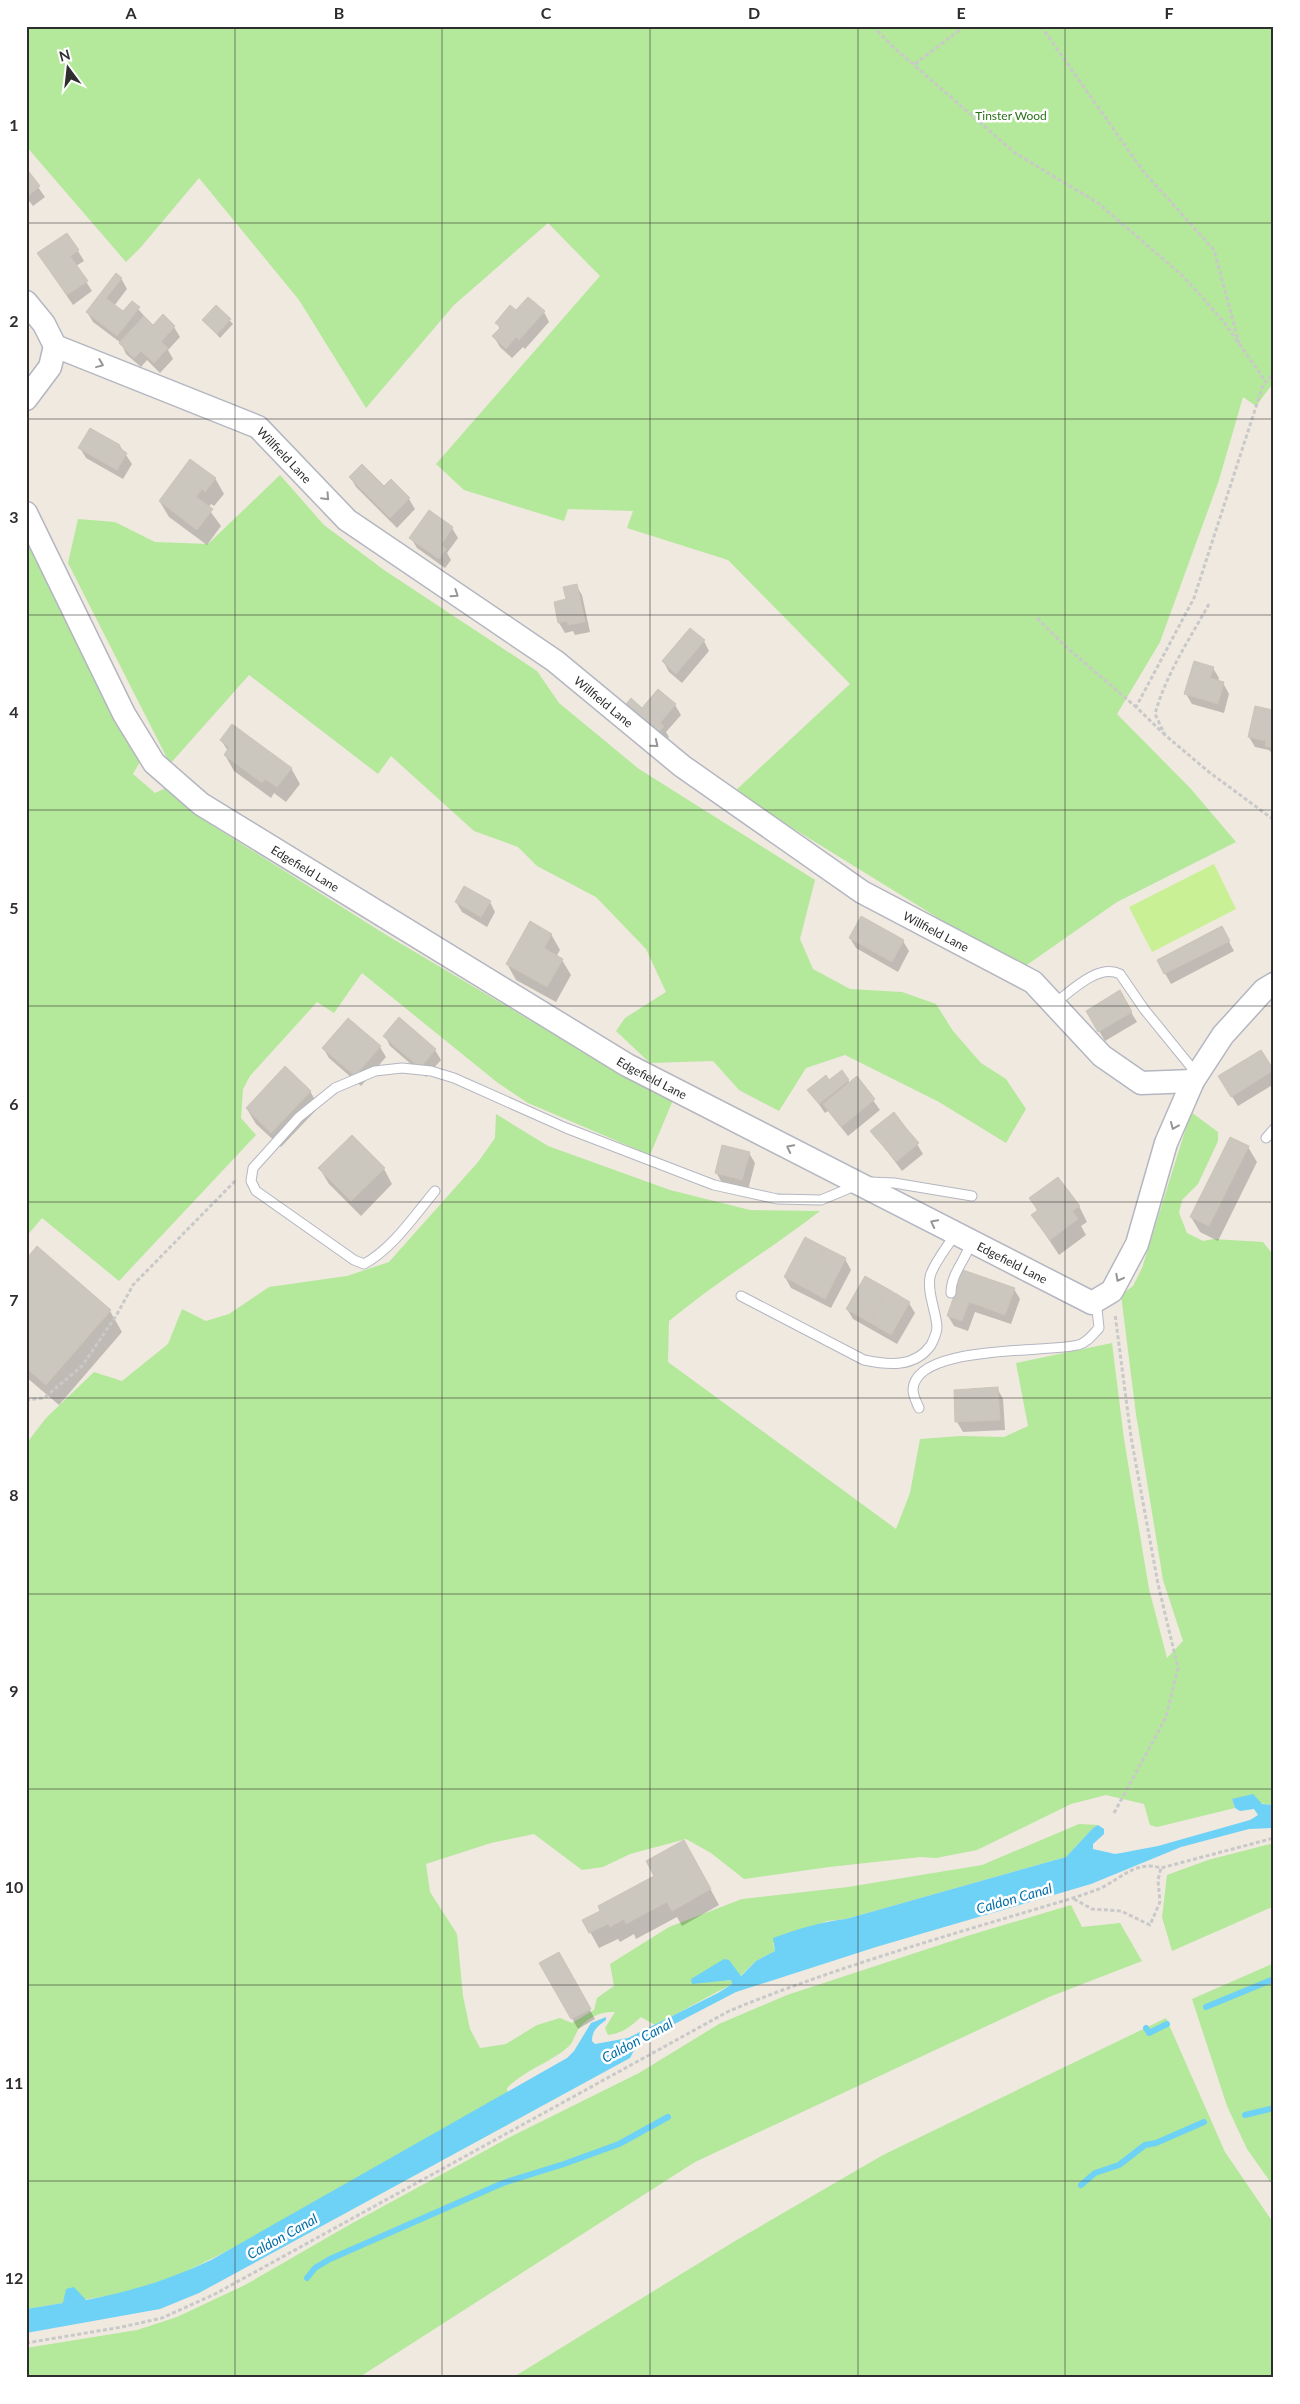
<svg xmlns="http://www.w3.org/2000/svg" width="1300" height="2404" font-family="Lato,sans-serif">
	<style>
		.green { fill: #b4e89a }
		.pitch { fill: #c9f095 }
		.water { fill: #6ed1f6 }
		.shadow { fill: #0003 }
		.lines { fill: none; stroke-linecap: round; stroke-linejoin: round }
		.stream { stroke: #6ed1f6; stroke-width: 6 }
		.building { fill: #cbc7be; stroke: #cbc5b9 }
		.service-casing { stroke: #b4b6c1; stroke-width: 11 }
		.tertiary-casing { stroke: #b4b6c1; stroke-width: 25 }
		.path { stroke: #c9c9c9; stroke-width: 3; stroke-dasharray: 4 2.5; stroke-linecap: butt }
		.service { stroke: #fff; stroke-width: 9 }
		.tertiary { stroke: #fff; stroke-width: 22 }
		.oneway { stroke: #969696 }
		.grid { fill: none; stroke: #2e2e2e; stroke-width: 1; stroke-opacity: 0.55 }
		.labels { text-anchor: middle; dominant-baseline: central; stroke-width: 5; stroke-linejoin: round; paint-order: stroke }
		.park-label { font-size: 12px; fill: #297117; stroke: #fff }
		.street-label { font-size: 12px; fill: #2e2e2e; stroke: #fff }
		.water-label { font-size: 14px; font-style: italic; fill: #0670a9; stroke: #fff }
		.neatline { fill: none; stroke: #2e2e2e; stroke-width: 2 }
		.grid-label { font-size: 16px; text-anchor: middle; font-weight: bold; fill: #2e2e2e }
	</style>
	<rect width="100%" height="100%" fill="#efe9e0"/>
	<path class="green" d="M26,26H1274V382L1256,406L1243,397L1219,480L1160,642L1117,714L1191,789L1236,842L1117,902L1021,969L734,792L850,684L728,560L627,528L633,511L568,509L564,521L464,490L436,464L600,276L548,223L454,305L366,408L299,300L199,178L141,247L126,262L26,146Z
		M280,475L324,525L384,570L537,671L559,703L639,769L815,880L800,939L813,969L850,989L902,992L936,1004L953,1031L981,1063L1006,1079L1026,1109L1006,1143L939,1102L845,1055L806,1068L779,1111L739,1090L713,1061L650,1063L616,1031L625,1018L666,992L646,949L596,897L537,866L518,847L474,831L391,756L378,774L249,675L170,764L68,563L78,519L115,522L155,542L208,544Z
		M26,540L141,760L133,774L155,793L166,788L202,819L388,936L604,1064L673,1100L650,1155L528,1103L498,1083L362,973L334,1013L317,1002L250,1076L243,1089L241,1118L256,1135L119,1281L42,1218L26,1237Z
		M1191,1112L1218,1132V1141L1198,1184L1182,1200L1179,1213L1187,1233L1203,1241L1213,1239L1263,1242L1274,1256V1805L1232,1799L1235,1808L1157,1827L1150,1825L1144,1804L1106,1795L1071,1804L977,1850L936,1858L921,1857L829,1867L744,1879L711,1853L686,1839L630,1854L603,1867L582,1870L534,1834L491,1843L426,1864L430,1892L457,1934L463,1996L470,2029L480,2048L506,2044L537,2025L560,2018L572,2023L594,2010L597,1998L614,1986L610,1964L669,1927L742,1899L848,1887L982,1865L1079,1824L1098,1825L1093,1828L1066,1857L846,1919L827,1921L773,1943L775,1951L756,1961L740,1976L737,1970L725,1981L731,1980L732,1984L655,2025L641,2017C630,2027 623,2033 608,2035L605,2028L615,2012C602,2011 589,2017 580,2027C575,2033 574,2042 568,2047C550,2063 526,2069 507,2088L509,2109L177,2276L119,2294L26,2309V1444L46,1418L94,1372L122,1381L168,1344L182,1309L206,1321L229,1314L269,1287L347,1276L389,1262L478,1162L495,1138L496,1114L548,1146L670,1190L750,1210L820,1211C771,1249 717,1281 669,1321L668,1362L896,1529L910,1493L920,1439L960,1436L1004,1437L1028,1426L1016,1363L1112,1343L1124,1439L1149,1589L1167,1658L1183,1641L1163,1580L1136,1414L1121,1295L1133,1286L1142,1268Z
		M1274,1843V1906L1172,1951L1162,1917L1167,1875L1208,1860Z
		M1071,1905L1082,1927L1120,1923L1142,1961L1049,1997L695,2162L358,2378H26V2348L137,2330L177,2317L245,2285L349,2225L512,2136L639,2073L719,2024L787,1995L967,1936Z
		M1274,1963V2187L1247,2149L1227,2106L1192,1999Z
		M1166,2018L1225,2152L1274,2224V2378H512L735,2241L883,2155Z"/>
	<path class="pitch" d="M1214,864L1236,909L1152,952L1129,907Z"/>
	<path class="water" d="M1253,1794L1262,1804L1274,1805V1828L1249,1829L1181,1847L1091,1884L876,1947L736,1992L638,2043L630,2058L199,2293L160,2309L26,2333V2309L63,2303L66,2289L74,2287L86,2300C130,2292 171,2279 211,2260L567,2058L574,2051L591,2023L606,2017V2020C598,2026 592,2030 592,2041L595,2044L628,2038L718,1993L732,1984L731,1980L692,1984L691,1979L724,1959L729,1960L741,1976L756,1961L775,1951L773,1938C798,1929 820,1922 846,1919L1066,1857L1093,1828L1098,1825L1104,1829V1834L1093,1844V1849L1115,1854L1121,1853L1158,1846L1250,1820L1258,1815L1254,1809L1240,1811L1235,1808L1232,1799Z"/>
	<path class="shadow" d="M26,170L45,197L33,206L26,197Z
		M78,251L84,261L76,266L92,291L73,305L45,264Z
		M121,278L127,289L114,306L123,313L132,302L153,326L163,316L174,327L180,337L168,350L173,359L160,373L147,360L141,367L126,354L121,343L93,322L87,312Z
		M216,306L233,324L220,338L203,320Z
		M516,312H544L549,322L525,349L523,347L512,358L500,347L494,337L500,329L497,323Z
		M120,446L132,464L123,479L86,458L80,448Z
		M350,477L384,488L391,481L409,499L415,509L397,528L356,487Z
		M215,478L224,494L214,506L211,504L208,508L221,526L207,545L169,517L160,502Z
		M452,528L458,538L447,553L451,560L445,568L417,548L411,538Z
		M576,585L582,595L590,632L575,635L573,631L565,633L559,623L555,602L568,600Z
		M704,641L709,651L682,683L669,672L663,661Z
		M1213,668L1219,678L1218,682L1223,683L1229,694L1224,713L1192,704L1186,694Z
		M675,705L681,715L666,732L669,737L661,746L642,710Z
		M1274,711V756L1269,750L1255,747L1249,737Z
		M221,740L291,768L300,784L286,802L274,793L271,798L234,771L225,755L228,751Z
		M456,902H490L495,912L487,927L462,912Z
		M862,918L903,941L909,951L898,972L856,948L850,938Z
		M551,934L560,950L556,957L562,960L571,975L556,1002L516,980L507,964Z
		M1227,938L1234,951L1171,984L1158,961Z
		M1119,992L1137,1022L1105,1041L1087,1011Z
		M399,1019L435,1050L441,1060L426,1077L390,1046L385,1036Z
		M380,1047L386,1057L361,1086L329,1058L323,1048Z
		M1261,1051L1274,1072V1084L1238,1106L1226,1087Z
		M857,1078L880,1110L848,1136L828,1111L825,1113L809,1090L829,1082L848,1080L850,1084Z
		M310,1091L319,1107L281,1147L256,1124L247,1109Z
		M872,1131L917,1144L923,1154L902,1171Z
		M1248,1147L1257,1162L1218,1241L1200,1232L1191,1217Z
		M749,1153L755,1163L748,1190L722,1183L716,1172Z
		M320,1169H384L392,1184L361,1216L329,1184Z
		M1031,1199L1079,1206L1087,1222L1081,1226L1086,1235L1059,1255L1033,1216L1038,1212Z
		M806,1239L845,1259L851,1270L831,1308L791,1288L785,1277Z
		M37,1248L110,1311L122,1332L59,1405L26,1377V1261Z
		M964,1272L1014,1289L1020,1299L1011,1324L975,1312L968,1331L954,1326L948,1316Z
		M909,1303L915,1313L897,1344L853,1319L847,1309Z
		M997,1388L1003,1399L1005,1430L963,1432L957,1422L955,1391Z
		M693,1857L719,1905L682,1926L677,1917L636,1939L634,1934L620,1942L618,1939L599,1948L584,1921Z
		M558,1954L595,2019L578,2029L541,1963Z"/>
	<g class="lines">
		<path class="stream" d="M1206,2007L1274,1979
			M1146,2028L1149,2033L1167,2024
			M1245,2115L1274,2108
			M1081,2185L1095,2173L1119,2165L1145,2145L1156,2143L1204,2122
			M307,2278L315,2268L330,2259L503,2183L564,2164L619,2144L668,2117"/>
	</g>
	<path class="building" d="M26,168L40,186L27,197L26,196Z
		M67,233L79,250L70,256L88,281L67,295L37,253Z
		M116,273L122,278L106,298L123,311L132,301L140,307L117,336L86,312Z
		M528,297L545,311L519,340L516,337L506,349L492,336L501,327L495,323L510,305L516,310Z
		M216,305L231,319L217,334L202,320Z
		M163,314L175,326L161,342L168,348L154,363L141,351L134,358L119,343L144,316L153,325Z
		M90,428L120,445L119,448L127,453L117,470L78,448Z
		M190,459L216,478L205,492L202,489L196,497L213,509L197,530L159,501Z
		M362,464L384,486L391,479L410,498L390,518L349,477Z
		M429,510L453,527L441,545L446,549L439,559L409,538Z
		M577,584L585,622L568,625L567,621L558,623L554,602L566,599L563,587Z
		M690,628L705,640L676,674L662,661Z
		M1194,661L1214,667L1210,678L1224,682L1218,704L1184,694Z
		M658,689L676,704L660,723L664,726L655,737L622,709L631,698L642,708Z
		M1255,706L1273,710L1274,707V748L1265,746L1266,741L1248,737Z
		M232,724L292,768L277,787L265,779L262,783L224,755L229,747L220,740Z
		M464,886L491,901L481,917L455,902Z
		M861,916L904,940L892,962L849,938Z
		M530,921L552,934L544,948L563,959L547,987L506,964Z
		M1222,926L1230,941L1164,974L1157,960Z
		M1120,990L1132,1012L1098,1032L1086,1011Z
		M399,1017L436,1049L420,1068L383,1036Z
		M348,1018L381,1046L355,1076L322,1048Z
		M1261,1050L1274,1070L1231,1097L1218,1076Z
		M285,1066L311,1091L271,1133L246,1108Z
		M842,1070L849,1080L819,1104L807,1090L826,1075L829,1080Z
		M857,1076L875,1099L841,1127L823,1104Z
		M894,1112L906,1128L883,1146L870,1131Z
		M906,1128L919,1143L896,1162L883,1146Z
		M352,1135L385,1168L351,1201L318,1168Z
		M1230,1137L1249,1146L1209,1226L1190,1217Z
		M722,1145L750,1152L742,1180L715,1173Z
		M1058,1177L1080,1206L1072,1211L1078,1219L1050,1240L1031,1215L1038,1210L1029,1198Z
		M805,1237L826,1248L805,1288L784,1277Z
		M37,1246L111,1310L46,1385L26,1368V1259Z
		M826,1248L846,1258L825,1299L805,1288Z
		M963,1270L1015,1288L1005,1315L969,1302L962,1321L947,1316Z
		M865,1276L888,1289L869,1322L846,1309Z
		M888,1289L910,1302L891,1335L869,1322Z
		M998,1387L1000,1420L955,1422L954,1390Z
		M684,1840L711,1889L672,1911L667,1902L626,1924L624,1919L610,1927L608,1924L589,1933L582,1920L600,1911L598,1906L654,1876L646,1861Z
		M559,1952L591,2009L571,2019L539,1963Z"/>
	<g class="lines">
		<g class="service-casing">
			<path id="service" d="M1054,1004C1070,992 1098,963 1120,974L1144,1009L1196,1073
				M1266,1138L1274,1129
				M870,1182L894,1183L972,1196
				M435,1191C414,1216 393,1248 364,1264L354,1260L256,1191L251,1181L253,1168L299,1117L335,1088L375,1071L402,1068L431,1071L454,1078L566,1128L714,1185L777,1199L821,1200L857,1185
				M951,1293C951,1273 966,1260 971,1242
				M741,1296L864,1360C888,1365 915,1368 931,1345C934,1339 937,1333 937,1327C936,1311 927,1293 930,1277C932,1265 949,1245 955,1234
				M919,1408C917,1403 913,1396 913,1390C914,1344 1046,1353 1078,1345C1087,1343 1093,1334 1099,1328L1096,1300"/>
		</g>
		<g class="tertiary-casing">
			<g id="tertiary">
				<path id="s1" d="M26,302L44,324L55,346L258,427L347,520L555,661L682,766L862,892L1033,982L1102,1056L1141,1083L1193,1081"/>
				<path d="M26,399L50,367L55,346"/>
				<path id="s2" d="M26,513L124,714L154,763L201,804L627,1065L1092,1303L1112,1291L1137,1244L1166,1143L1193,1081L1223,1035L1264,990L1274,984"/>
			</g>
		</g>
		<path class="path" d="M873,26L891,45L1015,153L1098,203L1184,277L1224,322L1266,382
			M1041,26L1143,171L1214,250L1239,343
			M915,64L965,26
			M1209,604C1189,640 1166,674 1155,714L1165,735L1209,772L1274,820
			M1037,618L1064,645L1136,707
			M1165,735L1136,707L1194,598L1263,385L1274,373
			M26,1400L44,1398L82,1366L116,1316L133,1285L237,1179
			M1114,1813L1166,1717L1178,1668L1158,1584L1131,1437L1115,1314
			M1074,1899L1092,1909L1121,1911L1150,1925L1160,1902L1158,1880L1161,1868
			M26,2343L122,2327L162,2318L215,2294L729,2011C841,1965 957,1933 1073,1898C1082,1895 1091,1892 1099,1889C1121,1879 1135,1860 1161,1868L1274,1838"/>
		<use href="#service" class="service"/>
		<use href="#tertiary" class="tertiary"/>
	</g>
	<defs><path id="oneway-chevron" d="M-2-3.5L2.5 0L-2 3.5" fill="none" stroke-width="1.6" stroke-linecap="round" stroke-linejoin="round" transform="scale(1.25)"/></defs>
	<g class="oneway">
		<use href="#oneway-chevron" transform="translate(100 364) rotate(22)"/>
		<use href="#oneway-chevron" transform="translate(326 497) rotate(47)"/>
		<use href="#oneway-chevron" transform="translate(455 594) rotate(34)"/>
		<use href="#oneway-chevron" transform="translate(655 744) rotate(40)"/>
		<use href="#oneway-chevron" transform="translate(1174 1126) rotate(113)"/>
		<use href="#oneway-chevron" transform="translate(790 1148) rotate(-153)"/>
		<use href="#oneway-chevron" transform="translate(934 1223) rotate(-153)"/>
		<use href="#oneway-chevron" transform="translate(1119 1278) rotate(118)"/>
	</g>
	<path class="grid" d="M235,26V2378M442,26V2378M650,26V2378M858,26V2378M1065,26V2378M26,223H1274M26,419H1274M26,615H1274M26,810H1274M26,1006H1274M26,1202H1274M26,1398H1274M26,1594H1274M26,1789H1274M26,1985H1274M26,2181H1274"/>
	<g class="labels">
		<g class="park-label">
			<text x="1011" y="115">Tinster Wood</text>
		</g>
		<g class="street-label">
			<text stroke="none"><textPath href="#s1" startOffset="310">Willfield Lane</textPath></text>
			<text stroke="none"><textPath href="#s1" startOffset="715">Willfield Lane</textPath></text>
			<text stroke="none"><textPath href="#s2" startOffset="466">Edgefield Lane</textPath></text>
			<text stroke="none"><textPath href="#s1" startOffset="1120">Willfield Lane</textPath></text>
			<text stroke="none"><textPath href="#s2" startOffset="871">Edgefield Lane</textPath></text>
			<text stroke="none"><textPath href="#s2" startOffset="1276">Edgefield Lane</textPath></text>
		</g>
		<g class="water-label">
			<text transform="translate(1014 1898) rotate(-16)">Caldon Canal</text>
			<text transform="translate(637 2040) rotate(-28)">Caldon Canal</text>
			<text transform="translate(282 2236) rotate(-29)">Caldon Canal</text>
		</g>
	</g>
	<rect width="1300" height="2404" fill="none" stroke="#ffffff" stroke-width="55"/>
	<g transform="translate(68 68) rotate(345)" stroke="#ffffff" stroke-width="4" paint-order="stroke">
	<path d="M0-4L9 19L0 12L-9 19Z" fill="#2e2e2e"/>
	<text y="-8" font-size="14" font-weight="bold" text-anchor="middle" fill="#2e2e2e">N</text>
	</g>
	<rect x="28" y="28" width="1244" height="2348" class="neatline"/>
	<g class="grid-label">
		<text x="131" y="19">A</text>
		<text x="339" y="19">B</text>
		<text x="546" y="19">C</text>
		<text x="754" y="19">D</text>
		<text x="961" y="19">E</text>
		<text x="1169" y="19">F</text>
		<text x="14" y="131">1</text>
		<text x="14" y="327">2</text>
		<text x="14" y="523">3</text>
		<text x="14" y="718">4</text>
		<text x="14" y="914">5</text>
		<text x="14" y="1110">6</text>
		<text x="14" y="1306">7</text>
		<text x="14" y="1501">8</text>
		<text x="14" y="1697">9</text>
		<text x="14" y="1893">10</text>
		<text x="14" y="2089">11</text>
		<text x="14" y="2284">12</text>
	</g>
</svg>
